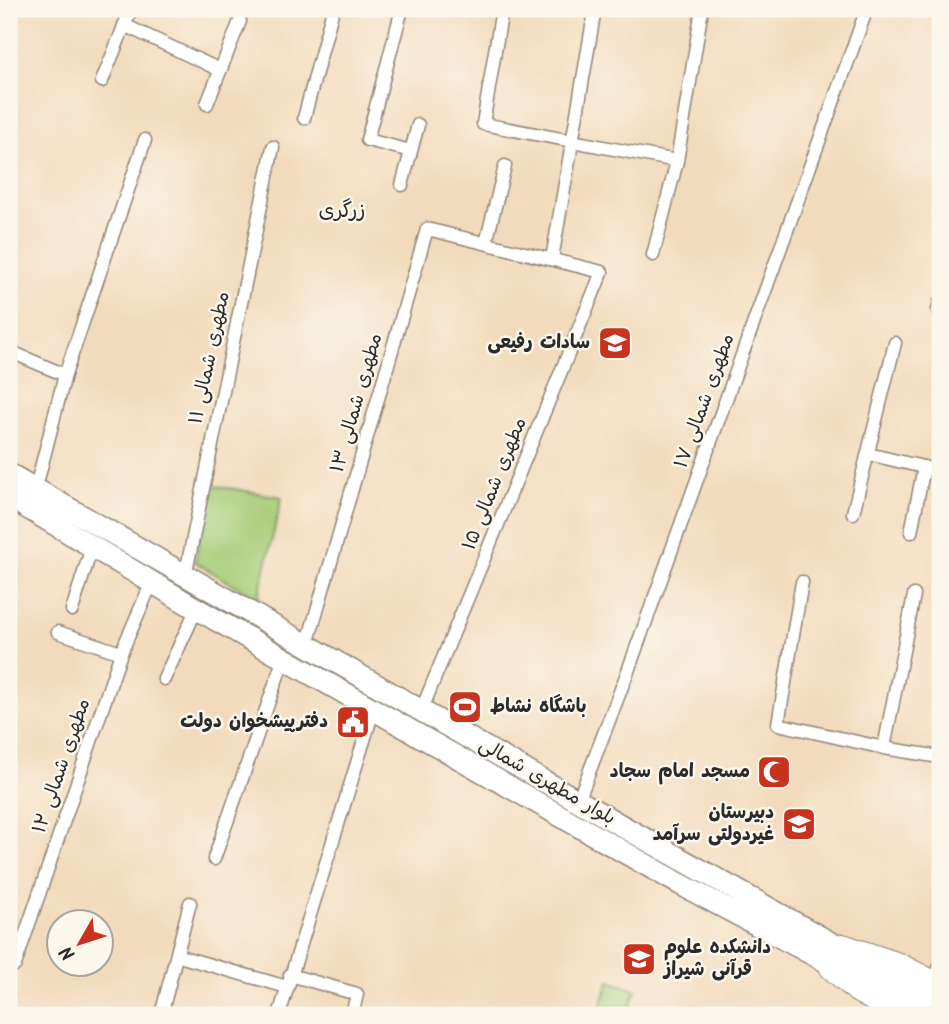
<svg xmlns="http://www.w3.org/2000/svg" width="949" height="1024" font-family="Kalam,'Playpen Sans Arabic',sans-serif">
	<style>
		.green { fill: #a6cc76; stroke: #687c50; stroke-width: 2 }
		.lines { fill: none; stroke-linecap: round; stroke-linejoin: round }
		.street-casing { stroke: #8e8374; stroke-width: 15 }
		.secondary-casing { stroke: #8e8374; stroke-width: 20 }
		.primary-casing { stroke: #8e8374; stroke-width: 24 }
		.street { stroke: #fff; stroke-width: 12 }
		.secondary { stroke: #fff; stroke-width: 18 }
		.primary { stroke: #fff; stroke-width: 21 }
		.labels { text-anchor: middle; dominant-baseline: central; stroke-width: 5; stroke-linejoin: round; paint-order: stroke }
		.poi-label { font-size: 19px; font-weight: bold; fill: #2b2b2b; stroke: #fbf7ec; text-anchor: end }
		.street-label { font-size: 19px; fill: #2b2b2b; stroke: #fbf7ec }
		.neighbourhood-label { font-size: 21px; fill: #2b2b2b; stroke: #fbf7ec }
	</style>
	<rect width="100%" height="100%" fill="#fbf7ec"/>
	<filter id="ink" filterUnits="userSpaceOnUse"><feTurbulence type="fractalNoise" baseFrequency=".0143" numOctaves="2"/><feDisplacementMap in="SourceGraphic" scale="14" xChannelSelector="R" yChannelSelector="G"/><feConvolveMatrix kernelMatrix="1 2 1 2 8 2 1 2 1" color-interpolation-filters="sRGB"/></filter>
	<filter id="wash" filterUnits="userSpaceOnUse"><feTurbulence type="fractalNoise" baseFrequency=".00686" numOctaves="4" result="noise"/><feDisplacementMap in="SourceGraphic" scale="28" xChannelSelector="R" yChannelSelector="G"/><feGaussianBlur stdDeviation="1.57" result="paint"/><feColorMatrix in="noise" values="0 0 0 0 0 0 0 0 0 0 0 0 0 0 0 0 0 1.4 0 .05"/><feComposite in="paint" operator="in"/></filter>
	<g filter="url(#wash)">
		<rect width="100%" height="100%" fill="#f2dbbc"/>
		<path class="green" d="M210,485L282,497L258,599L195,562Z
			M609,981L636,990L627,1015H598Z"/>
	</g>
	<g filter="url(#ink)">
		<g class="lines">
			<g class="street-casing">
				<path id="street" d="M402,9L367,140L411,151
					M502,9L483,124L677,161
					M124,25L220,70
					M102,81L131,9
					M207,104L240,21
					M304,118L333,9
					M402,185L418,125
					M486,243L505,166
					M653,255L677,161L702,9
					M552,259L595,9
					M938,311L940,302
					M9,351L65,375
					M868,454L940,471
					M35,491L65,375L145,140
					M853,513L895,343
					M911,532L924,467
					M185,577L273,147
					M802,582L778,724L884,748L940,757
					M72,610L92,547
					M58,632L121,653
					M307,645L427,229L602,272L422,709
					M164,679L197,608
					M884,748L914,595
					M578,801L628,671L865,14
					M214,859L284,658
					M179,956L287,987
					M15,965L121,653L152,582
					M290,975L357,994L352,1015
					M936,980L940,965
					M161,1015L190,903
					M279,1015L374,708"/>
			</g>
			<g class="secondary-casing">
				<path id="secondary" d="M843,943L899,962L940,983
					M829,969L856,993L895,1015"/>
			</g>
			<g class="primary-casing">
				<path id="primary" d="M9,474L629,830L940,1004
					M9,497L190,605L680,884L927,1015"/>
			</g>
			<use href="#street" class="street"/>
			<use href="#secondary" class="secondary"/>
			<use href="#primary" class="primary"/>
		</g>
	</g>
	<defs>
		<g id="school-square" transform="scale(1.75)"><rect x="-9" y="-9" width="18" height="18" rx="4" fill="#c8321e" stroke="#fbf7ec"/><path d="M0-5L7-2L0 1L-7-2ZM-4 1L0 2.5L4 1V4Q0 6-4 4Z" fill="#fff"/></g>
		<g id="stadium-square" transform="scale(1.75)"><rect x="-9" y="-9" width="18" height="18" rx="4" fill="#c8321e" stroke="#fbf7ec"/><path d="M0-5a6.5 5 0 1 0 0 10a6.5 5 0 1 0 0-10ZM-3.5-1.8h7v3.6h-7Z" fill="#fff"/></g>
		<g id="civic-square" transform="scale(1.75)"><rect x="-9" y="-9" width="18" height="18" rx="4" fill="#c8321e" stroke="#fbf7ec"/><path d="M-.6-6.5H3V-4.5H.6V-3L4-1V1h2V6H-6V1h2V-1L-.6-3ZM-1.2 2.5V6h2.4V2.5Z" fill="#fff"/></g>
		<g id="mosque-square" transform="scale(1.75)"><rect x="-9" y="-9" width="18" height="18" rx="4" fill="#c8321e" stroke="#fbf7ec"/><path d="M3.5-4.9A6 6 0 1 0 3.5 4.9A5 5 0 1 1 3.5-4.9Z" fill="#fff"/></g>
		<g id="university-square" transform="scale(1.75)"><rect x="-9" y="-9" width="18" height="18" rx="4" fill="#c8321e" stroke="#fbf7ec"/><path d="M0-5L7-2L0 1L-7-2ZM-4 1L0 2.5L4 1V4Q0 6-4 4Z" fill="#fff"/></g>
	</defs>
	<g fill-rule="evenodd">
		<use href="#school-square" x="615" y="343"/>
		<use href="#stadium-square" x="465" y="707"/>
		<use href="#civic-square" x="353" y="722"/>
		<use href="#mosque-square" x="774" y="772"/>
		<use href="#school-square" x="799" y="824"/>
		<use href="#university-square" x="639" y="959"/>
	</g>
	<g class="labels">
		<g class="poi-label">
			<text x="590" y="343">سادات رفیعی</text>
			<text x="490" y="707" text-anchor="start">باشگاه نشاط</text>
			<text x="328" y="722">دفترپیشخوان دولت</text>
			<text x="750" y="772">مسجد امام سجاد</text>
			<text x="774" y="813">دبیرستان<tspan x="774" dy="22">غیردولتی سرآمد</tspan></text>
			<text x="664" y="948" text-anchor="start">دانشکده علوم<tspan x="664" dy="22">قرآنی شیراز</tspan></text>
		</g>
		<g class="street-label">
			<text transform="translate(210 358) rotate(-78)">۱۱ مطهری شمالی</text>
			<text transform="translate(705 401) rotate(-70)">۱۷ مطهری شمالی</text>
			<text transform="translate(357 403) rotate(-74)">۱۳ مطهری شمالی</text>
			<text transform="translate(495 484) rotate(-68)">۱۵ مطهری شمالی</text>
			<text transform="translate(62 766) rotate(-71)">۱۲ مطهری شمالی</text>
			<text transform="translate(547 782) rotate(30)">بلوار مطهرى شمالى</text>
		</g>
		<g class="neighbourhood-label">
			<text x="342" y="211">زرگری</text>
		</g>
	</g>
	<rect width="949" height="1024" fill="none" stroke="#fbf7ec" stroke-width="35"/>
	<g transform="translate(80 943) rotate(231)"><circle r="33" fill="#fbf7ec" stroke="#a8a59f" stroke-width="2"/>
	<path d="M0-5L12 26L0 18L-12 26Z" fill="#c8321e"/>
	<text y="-10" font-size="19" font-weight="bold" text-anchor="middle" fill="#2b2b2b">N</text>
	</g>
</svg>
